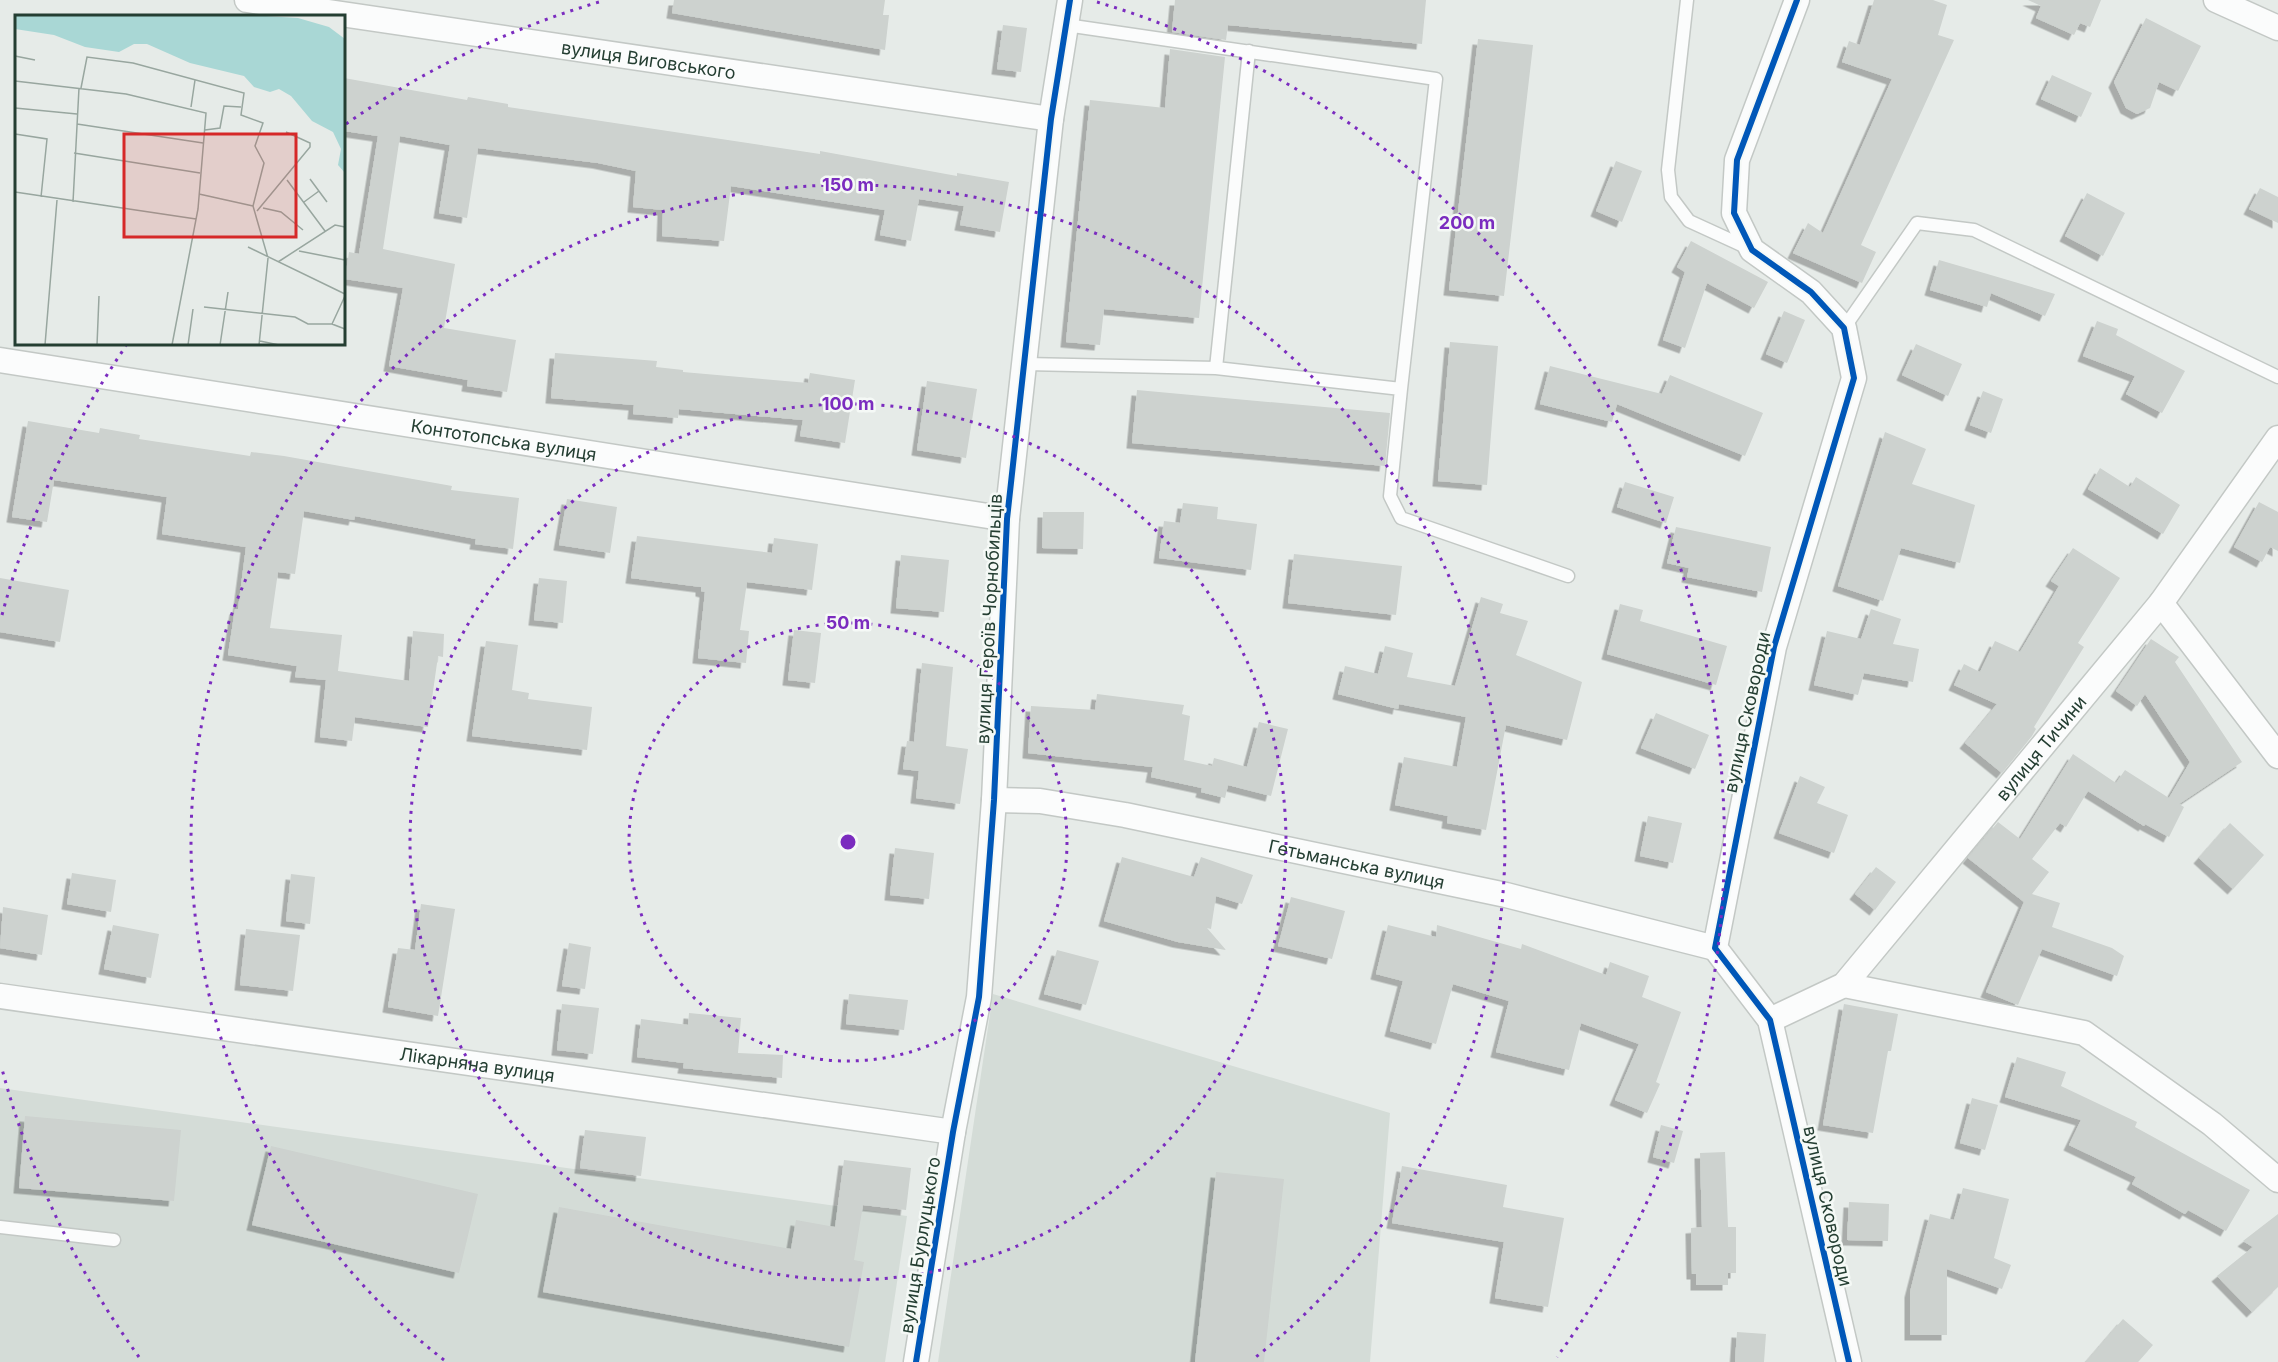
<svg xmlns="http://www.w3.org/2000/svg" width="2278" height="1362" font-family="Inter,sans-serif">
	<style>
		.built { fill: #d4dcd7 }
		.building { fill: #cdd2cf; filter: url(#shadow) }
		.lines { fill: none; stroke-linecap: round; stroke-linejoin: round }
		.lane-casing { stroke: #c3c8c5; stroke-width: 15 }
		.street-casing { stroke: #c3c8c5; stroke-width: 27 }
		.lane { stroke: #fbfcfc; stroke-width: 12 }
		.street { stroke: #fbfcfc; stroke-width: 24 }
		.cycleway-casing { stroke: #f5f9f6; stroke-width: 10 }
		.cycleway { stroke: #0057b8; stroke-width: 6 }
		.ring { fill: none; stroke: #7b2cbf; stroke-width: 3; stroke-dasharray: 3 6 }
		.labels { text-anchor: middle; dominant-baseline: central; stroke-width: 5; stroke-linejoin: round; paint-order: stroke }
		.street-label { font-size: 18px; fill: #243e32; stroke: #f5f9f6 }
		.inset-road { fill: none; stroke: #98a69f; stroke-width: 1.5 }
		.view { fill: #d62828; fill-opacity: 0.15; stroke: #d62828; stroke-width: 3 }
		.inset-edge { fill: none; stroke: #243e32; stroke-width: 3 }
		.centre { fill: #7b2cbf; stroke: #f5f9f6; stroke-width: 3 }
		.ring-label { font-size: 18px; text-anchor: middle; font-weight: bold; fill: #7b2cbf; stroke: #f5f9f6; stroke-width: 5; stroke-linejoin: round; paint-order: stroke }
	</style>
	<defs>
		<filter id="shadow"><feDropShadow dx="-5.5" dy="5.5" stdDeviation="0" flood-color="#0004"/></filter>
	</defs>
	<rect width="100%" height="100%" fill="#e6ebe8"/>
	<path class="built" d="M993,994L1390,1113L1370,1362H938Z
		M0,1088L907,1216L885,1362H0Z"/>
	<path class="building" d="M674,0H885L883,15H889L885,50L672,13Z
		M1175,0H1426L1422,44L1228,25L1226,40L1172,32Z
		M1874,0H1933L1947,5L1938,35L1954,40L1861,245L1876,252L1862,283L1793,253L1808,223L1823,233L1892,79L1842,62L1849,41L1860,45Z
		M2028,0H2101L2090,27L2080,23L2074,35L2036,18L2041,6Z
		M2146,18L2201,46L2178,91L2159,82L2150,108L2137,114L2126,108L2114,82Z
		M1003,25L1027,28L1021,72L997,69Z
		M1478,39L1533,45L1504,296L1449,290Z
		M1170,49L1225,57L1199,318L1104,309L1100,345L1066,342L1090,100L1165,108Z
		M2052,75L2092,93L2081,117L2041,99Z
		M344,78L467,100L468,97L508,104V107L820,154V151L957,176V173L1009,182L1000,232L960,225L964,206L919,199L911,241L880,235L885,210L731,186L724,241L662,236L663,210L633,207L636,171L598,163L478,148L467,218L439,213L450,145L400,136L383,249L455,264L444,328L516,340L507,392L467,386L468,380L389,366L403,288L345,279L349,252L359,254L378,136L344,131Z
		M1616,161L1642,171L1622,222L1596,211Z
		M2260,188L2278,197V223L2249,209Z
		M2087,193L2125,213L2103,256L2065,236Z
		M1691,241L1768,282L1754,308L1707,283L1685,348L1663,340L1685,272L1677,267Z
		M1939,260L1984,273L2055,294L2045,316L1991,293L1987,307L1930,290Z
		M1784,311L1805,320L1787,363L1766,354Z
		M2097,321L2118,329L2116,335L2185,371L2162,413L2126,394L2135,376L2083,356Z
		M1450,342L1498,346L1487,485L1438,481Z
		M1916,344L1962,364L1948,396L1902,375Z
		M555,353L657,361L656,367L683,370V372L808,383L810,373L855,380L845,443L800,436L803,420L679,409L678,418L633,414L634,405L551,398Z
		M1550,366L1662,394L1670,375L1763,413L1745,456L1617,404L1612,422L1540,404Z
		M927,381L977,389L966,458L917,450Z
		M1137,390L1390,413L1385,466L1132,443Z
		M1983,391L2003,399L1991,433L1970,425Z
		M28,421L99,433L100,428L140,435L139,439L250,456L251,452L284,456L452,486L451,490L519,498L513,549L475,544L476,539L355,516L354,520L304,511L295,574L278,572L270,628L342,635L338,671L409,681L413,631L444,634L443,657L438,656L428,727L355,717L352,741L320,737L326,680L295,677L297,666L228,655L235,609H238L246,547L162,534L167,497L54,480L47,522L12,517Z
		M1885,432L1926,449L1912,484L1975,505L1960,563L1901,548L1883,601L1838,586Z
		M2100,468L2130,487L2136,477L2180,505L2163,534L2088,489Z
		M1625,482L1674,497L1666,523L1617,507Z
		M567,499L617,507L610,553L559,545Z
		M2259,502L2278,512V551L2270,547L2262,562L2234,547Z
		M1183,503L1218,507L1217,519L1257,524L1251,570L1159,558L1164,521L1180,523Z
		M1043,512H1084L1083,549L1042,548Z
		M1676,527L1771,547L1762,592L1687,577L1689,568L1667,563Z
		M637,536L772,553L774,538L818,544L812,590L747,582L740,630L749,631L746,663L698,658L705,592L701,591V587L631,578Z
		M2073,548L2120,578L2078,643L2084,647L2034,727L2036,729L2032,736L2002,773L1965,743L1997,704L1954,685L1964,664L1980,672L1995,641L2020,652L2059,586L2051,581Z
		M1294,554L1402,566L1396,615L1288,603Z
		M901,555L949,560L944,612L896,608Z
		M0,578L69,590L60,642L0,632Z
		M539,578L567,581L563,623L534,620Z
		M1481,597L1503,604L1500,613L1528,621L1516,655L1582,682L1567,740L1506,725L1486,830L1447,823L1448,816L1395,805L1404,757L1457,767L1466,717L1399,704L1398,709L1338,694L1345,666L1378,674L1385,646L1413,653L1407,677L1455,686Z
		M1620,604L1643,610L1640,621L1727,646L1716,685L1607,654Z
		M1871,609L1901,619L1893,644L1919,649L1913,682L1864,673L1858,695L1814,685L1827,631L1861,639Z
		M794,630L821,633L815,683L788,680Z
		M2151,639L2179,657L2175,662L2242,762L2179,804L2184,807L2169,837L2145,824L2144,826L2088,791L2066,827L2060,823L2032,859L2049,872L2032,894L2060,903L2052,927L2112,948L2124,956L2117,976L2042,949L2018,1005L1986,992L2024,902L1968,858L1998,822L2020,839L2073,754L2116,783L2125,770L2169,798L2190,762L2145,694L2137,706L2116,691Z
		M486,641L518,645L512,690L529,693L528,699L592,707L587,750L472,736Z
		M922,663L953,667L946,746L968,749L960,804L916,798L919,771L903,769L907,741L914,742Z
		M1097,694L1184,705L1182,714L1190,716L1184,760L1212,766L1214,758L1247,767L1259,722L1288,729L1271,796L1228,785L1225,798L1201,792L1202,788L1151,777L1153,767L1028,753L1031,706L1095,710Z
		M1656,713L1709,735L1695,769L1641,748Z
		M1800,776L1825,787L1817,803L1848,815L1834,853L1779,833Z
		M1648,816L1682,823L1673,863L1640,856Z
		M2230,823L2264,855L2233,889L2199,858Z
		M895,848L934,853L929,899L890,895Z
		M1122,857L1194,877L1201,857L1253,875L1242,904L1216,896L1211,929L1207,928L1226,950L1178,942L1104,921Z
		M1876,867L1896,882L1875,910L1855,894Z
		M72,873L116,880L111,912L67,904Z
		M291,874L315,877L310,924L286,921Z
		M1291,897L1345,911L1332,959L1278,946Z
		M421,904L455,909L438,1016L388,1007L398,948L415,950Z
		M3,907L48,915L42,955L0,948Z
		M113,925L159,934L151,978L104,969Z
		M1388,925L1436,937L1437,925L1521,949L1522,944L1606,975L1610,962L1649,976L1642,997L1681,1012L1656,1082L1660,1084L1647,1113L1615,1100L1639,1044L1581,1023L1569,1070L1496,1052L1509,1001L1453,984L1436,1044L1390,1031L1403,981L1376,974Z
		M246,929L300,935L293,991L240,985Z
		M569,943L591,947L585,989L562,986Z
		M1057,950L1099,961L1086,1005L1044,994Z
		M849,994L908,1000L904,1030L846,1024Z
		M562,1004L599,1008L593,1054L557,1050Z
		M1844,1004L1898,1014L1891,1051H1888L1873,1133L1823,1125Z
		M689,1013L741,1018L738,1053L783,1055L782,1078L683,1068L684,1063L637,1057L641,1019L688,1025Z
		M2017,1057L2066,1072L2061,1086L2137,1122L2135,1127L2250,1190L2226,1231L2188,1210L2185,1214L2132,1184L2136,1177L2069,1145L2081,1120L2005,1097Z
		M1972,1098L1998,1105L1985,1150L1960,1143Z
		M25,1116L181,1130L174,1201L19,1188Z
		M1661,1125L1683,1131L1674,1163L1653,1157Z
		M585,1130L646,1137L641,1176L580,1168Z
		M271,1146L478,1194L459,1273L252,1225Z
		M1725,1152L1728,1227H1736V1273H1728V1285H1696V1274H1692L1691,1228L1702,1227L1700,1153Z
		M844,1160L911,1168L906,1210L863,1205L854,1260L864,1262L849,1347L543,1292L559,1207L791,1249L796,1220L835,1227Z
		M1402,1166L1507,1185L1503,1207L1564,1218L1548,1307L1495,1298L1504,1242L1392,1223Z
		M1216,1172L1284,1179L1264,1362H1195Z
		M1963,1188L2009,1199L1994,1258L2011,1265L2002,1289L1947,1269V1335H1910V1292L1930,1214L1954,1220Z
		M1849,1202L1889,1204L1888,1241L1847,1240Z
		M2278,1214V1287L2252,1312L2217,1276L2253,1247L2243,1241Z
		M2123,1319L2153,1345L2138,1362H2086Z
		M1737,1332L1766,1334L1764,1362H1735Z"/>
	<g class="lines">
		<g class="lane-casing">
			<path id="lane" d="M1687,0L1668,170L1671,197L1689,221L1748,248
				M1844,328L1917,223L1974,230L2278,377
				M1025,364L1216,368L1401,389L1436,79L1066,25
				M1216,368L1249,51
				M1401,389L1390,496L1401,518L1568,576
				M0,1227L114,1240"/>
		</g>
		<g class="street-casing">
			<g id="street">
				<path id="s1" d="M247,0L1051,119"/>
				<path d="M1797,0L1737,160L1734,213L1752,250L1811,292L1844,328L1854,378L1774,647L1715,948L1770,1020L1849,1362"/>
				<path d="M2216,0L2278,28"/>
				<path id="s2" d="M0,360L1007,519"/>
				<path d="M2161,603L2278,756"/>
				<path id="s3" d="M994,800L1040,801L1125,815L1506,895L1715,948"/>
				<path d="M1844,985L2084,1033L2212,1124L2278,1180"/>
				<path id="s4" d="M0,996L953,1132"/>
				<path id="s5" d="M1770,1020L1844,985L2161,603L2278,438"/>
				<path d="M916,1362L953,1132L979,997L994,800L1007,519L1051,119L1070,0"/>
			</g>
		</g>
		<use href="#lane" class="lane"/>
		<use href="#street" class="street"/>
		<g class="cycleway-casing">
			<path id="cycleway" d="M1797,0L1737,160L1734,213L1752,250L1811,292L1844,328L1854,378L1774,647L1715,948L1770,1020L1849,1362
				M916,1362L953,1132L979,997L994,800L1007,519L1051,119L1070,0"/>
		</g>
		<use href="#cycleway" class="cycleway"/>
	</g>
	<g class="ring">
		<circle cx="848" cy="842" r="219"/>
		<circle cx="848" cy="842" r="438"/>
		<path d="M444 1360A657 657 0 1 1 1252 1360"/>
		<path d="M139 1357A876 876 0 0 1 2 1069M2 615A876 876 0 0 1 126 346M346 124A876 876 0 0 1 599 2M1097 2A876 876 0 0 1 1557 1357"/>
	</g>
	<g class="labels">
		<g class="street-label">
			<text stroke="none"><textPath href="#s1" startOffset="406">вулиця Виговського</textPath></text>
			<text stroke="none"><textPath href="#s2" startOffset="510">Контотопська вулиця</textPath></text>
			<text transform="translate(989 619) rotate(-87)">вулиця Героїв Чорнобильців</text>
			<text transform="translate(1747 712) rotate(-78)">вулиця Сковороди</text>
			<text stroke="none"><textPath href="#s5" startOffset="390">вулиця Тичини</textPath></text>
			<text stroke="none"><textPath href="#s3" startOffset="369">Гетьманська вулиця</textPath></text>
			<text stroke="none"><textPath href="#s4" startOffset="482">Лікарняна вулиця</textPath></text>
			<text transform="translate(1828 1206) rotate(77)">вулиця Сковороди</text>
			<text transform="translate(920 1245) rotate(-81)">вулиця Бурлуцького</text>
		</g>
	</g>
	<g transform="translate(15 15)">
		<rect width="330" height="330" fill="#e6ebe8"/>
		<path d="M0,0H236L283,3L314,12L330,24V158L323,150L326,134L318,117L297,106L276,81L264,74L255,77L239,72L229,61L175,48L132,29H119L104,37L70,32L39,20L0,14Z" fill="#a9d7d5"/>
		<path class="inset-road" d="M0,41L20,45M0,66L111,79L191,98L183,194L157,330M66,73L72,42L118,48L229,78L226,100L248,108L240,131L249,148L238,191L253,243L244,330M176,92L180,65M0,93L62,99M62,109L188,128M190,115L205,113L209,91L226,92M0,119L32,124L26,182M59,138L185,158M295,164L312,187M272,165L310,216M0,177L181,204M184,179L238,191M58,187L64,73M289,187L304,176M248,193L266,197L288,215M242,196L295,132V128L271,117M233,232L330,279M284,236L330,245M263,247L320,210L330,212M330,281L317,309L330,314M189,292L280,302L293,309H317M245,326L264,330M30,330L42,185M82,330L84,281M173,330L178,294M205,330L213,277"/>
		<path class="view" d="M109,119H281V222H109Z"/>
		<rect width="330" height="330" class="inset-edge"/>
	</g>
	<circle cx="848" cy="842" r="9" class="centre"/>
	<g class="ring-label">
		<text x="848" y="191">150 m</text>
		<text x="1467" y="229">200 m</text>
		<text x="848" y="410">100 m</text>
		<text x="848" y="629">50 m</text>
	</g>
</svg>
